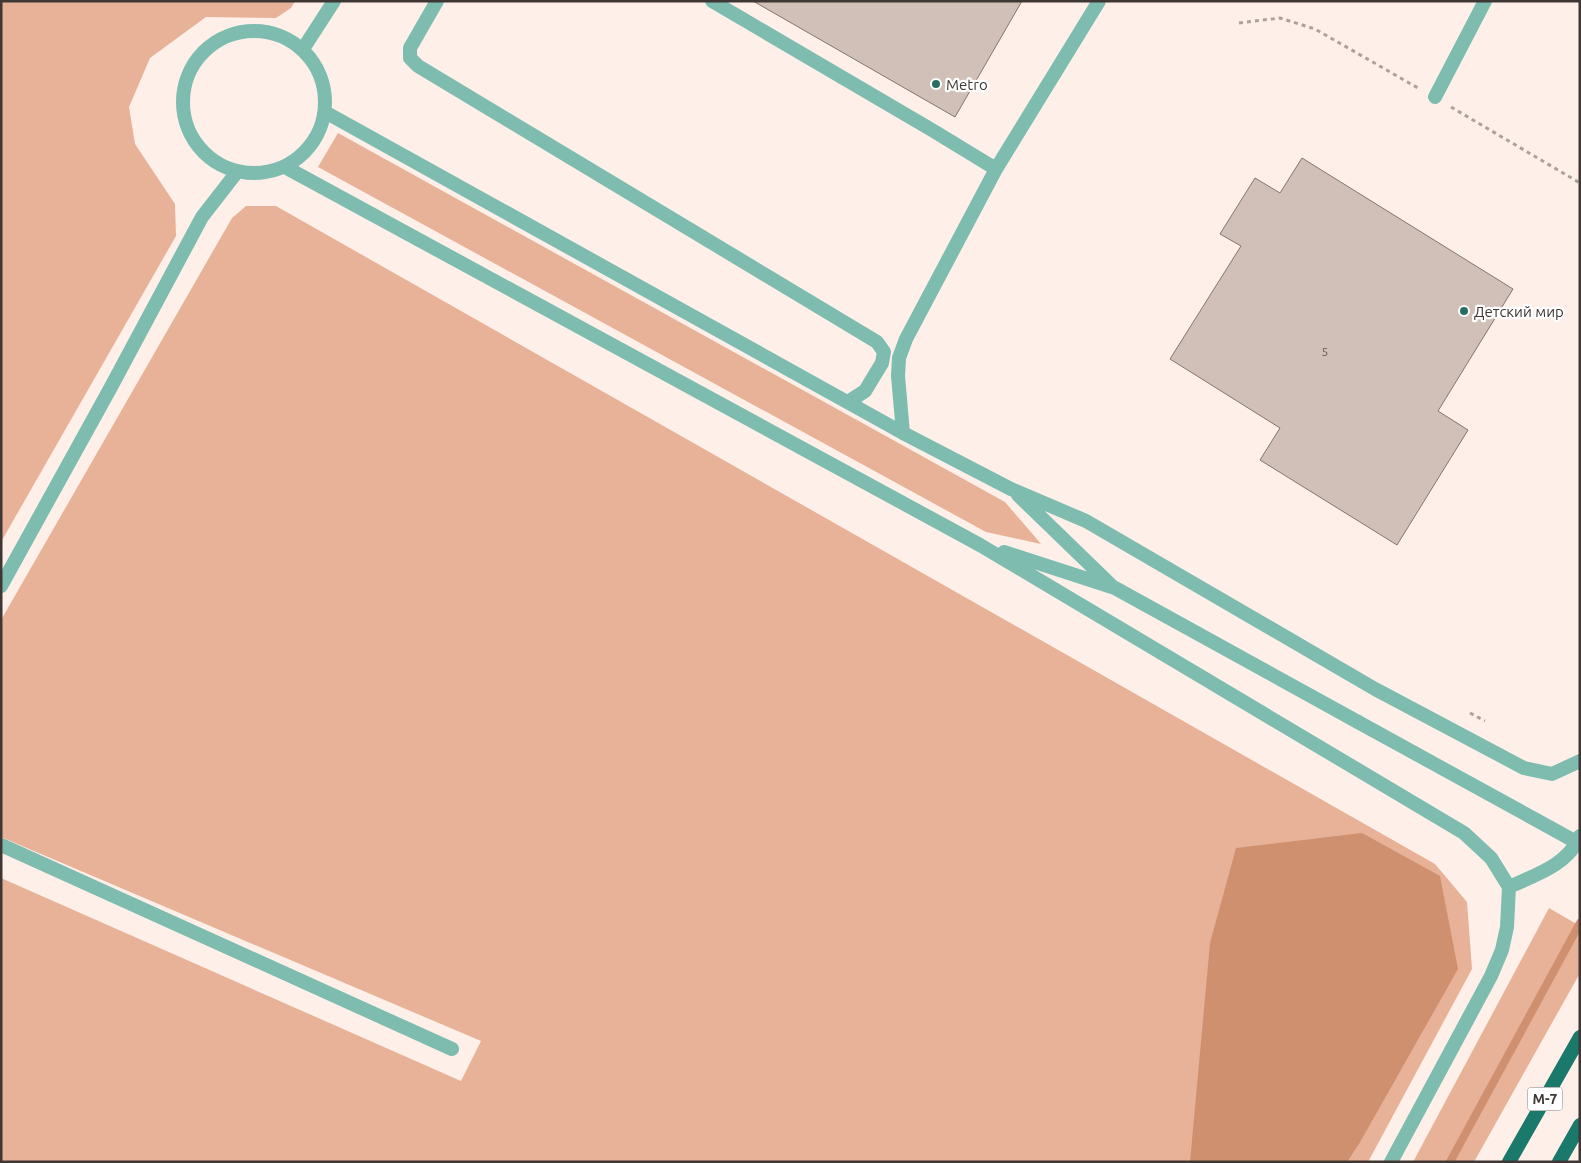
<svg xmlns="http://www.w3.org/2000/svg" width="1581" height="1163" font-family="Ubuntu,sans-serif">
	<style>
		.green { fill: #e7b297 }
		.water { fill: #cf9070 }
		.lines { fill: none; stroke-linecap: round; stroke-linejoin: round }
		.stream { stroke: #cf9070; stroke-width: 8 }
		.building { fill: #d0c0b8; stroke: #84756e }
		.path { stroke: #ada19c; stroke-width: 3; stroke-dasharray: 4 4; stroke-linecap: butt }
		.service { stroke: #7ebcb0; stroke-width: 14 }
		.minor { stroke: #7ebcb0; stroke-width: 14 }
		.trunk { stroke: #1b796c; stroke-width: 14 }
		.minor-bridge { stroke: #7ebcb0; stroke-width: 14 }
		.poi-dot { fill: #286e62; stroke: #fff; stroke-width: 2 }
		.labels { text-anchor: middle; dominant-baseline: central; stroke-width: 4.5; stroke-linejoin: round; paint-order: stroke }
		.number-label { font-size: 12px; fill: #625955 }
		.shield { fill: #fff; stroke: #787371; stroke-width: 1 }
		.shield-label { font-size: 14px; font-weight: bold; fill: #3e3734 }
		.poi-label { font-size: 15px; fill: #3e3734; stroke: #fff; text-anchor: start }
	</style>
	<rect width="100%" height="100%" fill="#fef0e9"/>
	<path class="green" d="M1,1H295L291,8L276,18L206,17L150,58L129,107L135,144L175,204L176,236L1,542Z
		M338,133L1005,502L1041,544L986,532L318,167Z
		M246,206H276L1435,864L1467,902L1472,969L1368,1162H1V878L461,1081L481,1041L1,837V620L232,218Z
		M1549,908L1580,926V973L1474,1162H1413Z"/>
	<path class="water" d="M1362,833L1440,876L1458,969L1359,1144L1347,1162H1190L1210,943L1236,848Z"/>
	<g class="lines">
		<path class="stream" d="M1450,1162L1580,923"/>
	</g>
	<path class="building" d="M753,1H1022L955,117Z
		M1302,158L1513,289L1438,411L1468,430L1397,545L1260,460L1280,428L1170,359L1241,246L1220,234L1255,178L1280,193Z"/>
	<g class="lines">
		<path class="path" d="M1239,23L1280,18L1315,29L1418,88
			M1451,107L1580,183
			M1470,713L1485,721"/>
		<path class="service" d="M437,1L410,48V58L418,66L877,342L884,352L882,363L865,391L848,402
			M712,1L932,130L996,169L906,339L899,358L898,376L903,433
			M1435,97L1485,1
			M996,169L1099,1
			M1,845L452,1049"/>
		<path class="minor" d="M183 102a71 71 0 1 1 142 0a71 71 0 1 1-142 0Z
			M303,49L334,1
			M325,112L903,433L1011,489L1086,521L1375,689L1524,768L1552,774L1580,761
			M285,167L980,545L1464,833L1491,858L1509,887L1507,927L1502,950L1491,976L1391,1162
			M1018,495L1112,586
			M1004,552L1115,588L1358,722
			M1,586L111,387L202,217L237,172
			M1509,887C1535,875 1568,865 1580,836"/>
		<path class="trunk" d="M1509,1162L1580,1037
			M1559,1162L1580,1125"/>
		<path class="minor-bridge" d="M1358,722L1580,844"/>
	</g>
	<g class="poi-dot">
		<circle cx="936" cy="84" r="5"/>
		<circle cx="1464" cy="311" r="5"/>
	</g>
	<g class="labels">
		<g class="number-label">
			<text x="1325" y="351">5</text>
		</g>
		<rect class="shield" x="1527.5" y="1087.5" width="35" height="23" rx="4"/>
		<g class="shield-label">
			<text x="1545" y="1099">М-7</text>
		</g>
		<g class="poi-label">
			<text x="946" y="84">Metro</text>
			<text x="1474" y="311">Детский мир</text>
		</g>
	</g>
	<rect width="1581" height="1163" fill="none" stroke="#3e3734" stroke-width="5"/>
</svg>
